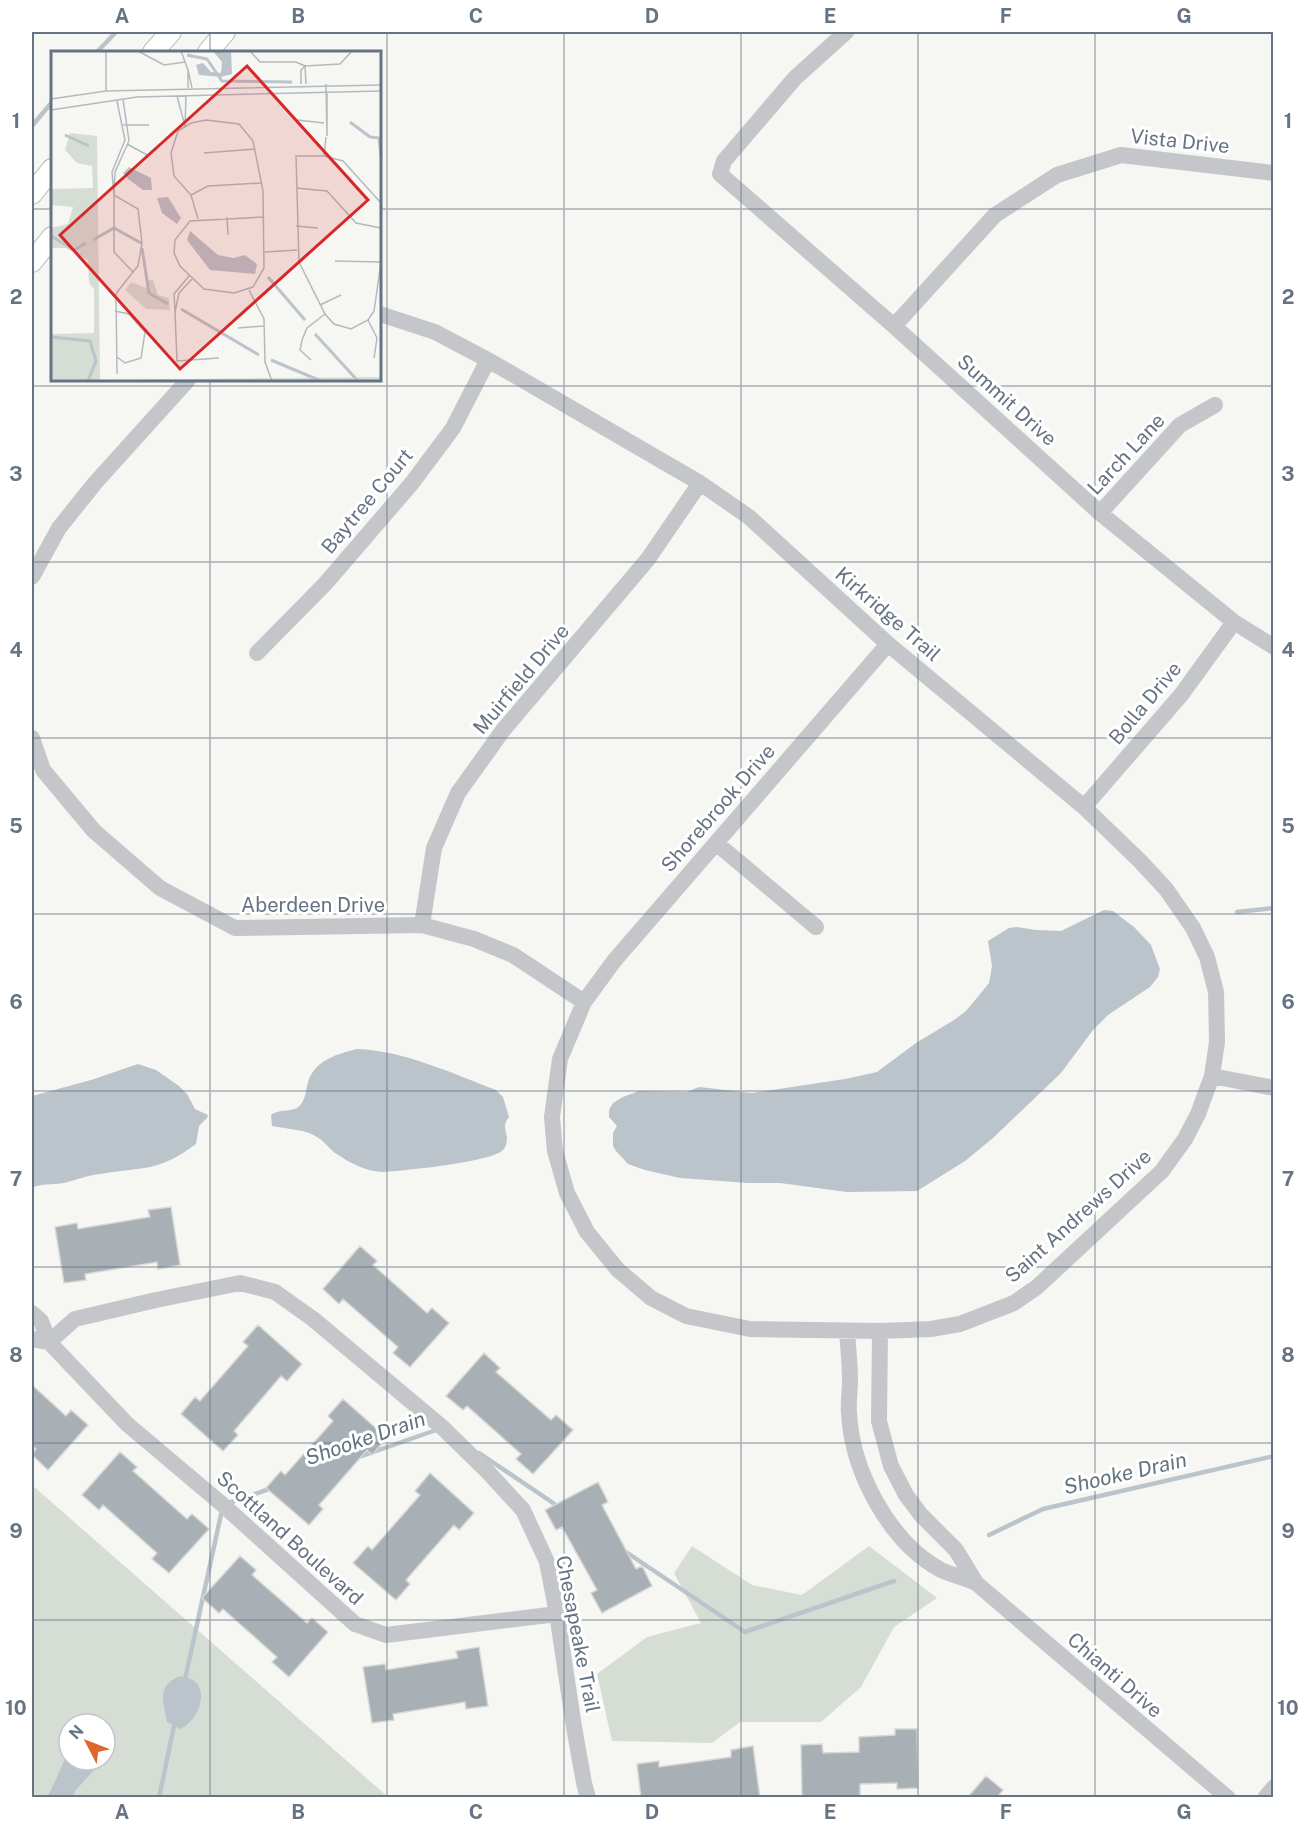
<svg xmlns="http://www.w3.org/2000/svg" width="1305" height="1829" font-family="'Public Sans',sans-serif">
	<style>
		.green { fill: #d6ddd4; fill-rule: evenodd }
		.water { fill: #bbc4ca }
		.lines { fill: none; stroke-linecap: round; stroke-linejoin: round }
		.stream { stroke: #bbc4ca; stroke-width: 4.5 }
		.building { fill: #a8afb5; stroke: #d7d7d5; stroke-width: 1.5 }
		.major-casing { stroke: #b4b8bc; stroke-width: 22 }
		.minor { stroke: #c4c6ca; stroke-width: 16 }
		.major { stroke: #fff; stroke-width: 20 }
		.grid { fill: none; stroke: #667383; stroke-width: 1.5; stroke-opacity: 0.55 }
		.labels { text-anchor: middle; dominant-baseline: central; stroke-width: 6; stroke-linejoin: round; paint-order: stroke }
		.street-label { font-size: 20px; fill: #667383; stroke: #fff }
		.water-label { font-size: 21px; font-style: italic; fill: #62747f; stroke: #fff }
		.inset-river { fill: none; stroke: #bbc4ca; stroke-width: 3 }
		.inset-road { fill: none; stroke: #b3babf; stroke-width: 1.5 }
		.view { fill: #d62828; fill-opacity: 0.15; stroke: #d62828; stroke-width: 3 }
		.inset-edge { fill: none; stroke: #667383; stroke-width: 3 }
		.neatline { fill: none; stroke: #667383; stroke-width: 2 }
		.grid-label { font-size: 20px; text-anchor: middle; font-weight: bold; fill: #667383 }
	</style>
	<rect width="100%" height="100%" fill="#f6f6f3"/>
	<path class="green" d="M32,1485L388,1797H32ZM69,1724H105V1760H69Z
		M692,1546L752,1585L802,1595L869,1546L937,1598L894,1627L861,1687L821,1722H740L712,1743L612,1741L597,1674L647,1637L701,1623L674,1573Z"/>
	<path class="water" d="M1104,910L1113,911L1134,927L1151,945L1160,969L1158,977L1150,987L1108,1015L1093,1030L1061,1073L993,1138L965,1161L917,1191L847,1192L780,1183H748L680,1178L645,1170L628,1164L616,1151L613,1146V1133L617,1126L609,1117V1110L613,1103L623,1097L639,1091L687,1092L699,1087L752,1093L845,1079L877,1072L916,1043L954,1020L966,1011L976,999L989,983L992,966L988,941L1009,928L1017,927L1036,930L1061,931Z
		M357,1049C405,1051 451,1073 496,1090L503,1097L509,1117C503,1124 505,1129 507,1137C507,1142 506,1147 503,1150C492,1162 402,1171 382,1172C364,1171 349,1162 335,1153C329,1148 324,1141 317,1137C305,1129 286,1129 272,1126L271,1115C279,1108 294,1114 301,1104C306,1098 306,1089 308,1082C315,1060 337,1054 357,1049Z
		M138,1064L156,1070L179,1086L187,1094L195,1109L208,1115L207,1118L199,1126L196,1144C159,1172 142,1167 100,1174C88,1175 76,1180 64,1183C53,1185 41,1183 32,1188V1096L91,1080Z
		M180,1676C184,1677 190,1678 194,1681C210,1693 196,1723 180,1729L167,1722C163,1701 156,1686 180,1676Z
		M69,1750V1760H103L75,1791L73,1797H47C56,1782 61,1766 69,1750Z"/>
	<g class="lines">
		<path class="stream" d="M97,52L116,32
			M32,126L52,102
			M1237,912L1274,908
			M479,1453L559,1507
			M356,1458L439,1429
			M226,1504L272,1488
			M989,1535L1043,1509L1274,1456
			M623,1550L745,1632L894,1581
			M184,1684L222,1510
			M159,1798L175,1721"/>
	</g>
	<path class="building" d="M171,1207L180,1265L158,1269L157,1262L85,1274L86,1280L64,1283L55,1227L77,1223L78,1229L150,1217L148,1210Z
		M360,1246L377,1261L373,1265L427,1313L432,1308L449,1323L410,1367L393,1353L398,1347L343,1299L339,1304L323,1289Z
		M258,1325L302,1364L287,1381L281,1376L234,1431L238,1435L223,1451L181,1414L195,1397L200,1401L248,1346L243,1342Z
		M484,1353L500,1368L496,1372L551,1420L556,1415L573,1430L533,1474L516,1459L521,1454L467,1406L463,1410L446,1396Z
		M32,1385L66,1416L71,1410L88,1425L48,1470L32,1455L36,1449L32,1445Z
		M343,1399L387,1438L372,1455L367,1450L319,1505L323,1509L309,1525L266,1488L281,1471L285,1475L333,1421L328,1416Z
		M120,1452L137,1467L133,1471L187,1519L192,1514L209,1529L169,1573L152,1559L157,1553L103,1505L99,1510L82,1495Z
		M430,1473L474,1513L459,1530L454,1525L406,1580L410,1584L396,1600L353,1563L368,1546L372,1550L420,1495L415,1491Z
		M598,1482L608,1502L602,1505L636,1569L642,1566L652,1586L602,1613L591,1593L597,1590L562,1527L556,1530L545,1510Z
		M240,1556L256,1570L252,1575L307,1623L312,1618L328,1632L289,1677L272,1662L277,1657L223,1609L219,1613L202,1598Z
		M479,1647L488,1706L466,1709L465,1702L393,1714L394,1720L372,1723L363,1667L385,1664L386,1670L458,1658L456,1651Z
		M895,1729H917L918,1788L897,1789V1783L860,1784V1797L802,1798L801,1745L822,1744L823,1753L859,1752V1737L895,1735Z
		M753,1746L760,1798H641L637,1764L659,1761V1767L731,1757V1750Z
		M986,1776L1003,1790L999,1795L1002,1798H967Z"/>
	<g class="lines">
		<g class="major-casing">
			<path id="major" d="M153,52L171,32
				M208,52L225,32
				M32,194L52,169
				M32,262L52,237"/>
		</g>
		<path class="minor" d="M846,32L795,78L724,161L720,174L894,326L1100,513L1234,622L1274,647
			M380,314L435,332L488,360L700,483L749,517L888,644L1084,807L1140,861L1166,889L1193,928L1207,957L1216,992L1217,1042L1212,1076L1198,1114L1185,1139L1162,1171L1037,1287L1014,1303L960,1324L931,1329L880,1331L750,1329L686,1316L651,1298L618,1270L587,1232L567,1193L555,1151L552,1117L560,1059L584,1002L614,961L888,644
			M894,326L995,215L1057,175L1121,155L1274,173
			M1100,513L1180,425L1215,405
			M32,577L59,528L95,483L188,380
			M257,653L325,584L412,483L453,428L488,360
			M32,738L43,770L94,831L160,888L235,928L422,925L474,939L513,955L584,1002
			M1084,807L1181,695L1234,622
			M716,843L816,927
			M422,925L434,848L458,793L504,729L648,559L700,483
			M1212,1076L1274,1088
			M32,1313L41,1321L49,1342L32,1339
			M847,1331C848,1347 850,1364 850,1381C850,1392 848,1403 849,1413C852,1471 889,1542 941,1570C952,1575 965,1578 976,1583L956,1550L921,1515L906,1495L891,1466L879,1421L880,1331
			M976,1583L1228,1798
			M557,1614L386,1635L355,1624L223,1505L127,1424L49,1342L75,1319L156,1300L240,1283L275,1292L313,1319L443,1428L488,1472L523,1510L547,1562L557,1614L574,1727L584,1783L588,1798
			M1265,1798L1274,1787"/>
		<use href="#major" class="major"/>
	</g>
	<path class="grid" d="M210,32V52M387,32V1798M564,32V1798M741,32V1798M918,32V1798M1095,32V1798M32,209H52M380,209H1274M210,380V1798M32,386H1274M32,562H1274M32,738H1274M32,914H1274M32,1091H1274M32,1267H1274M32,1443H1274M32,1620H1274"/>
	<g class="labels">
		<g class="street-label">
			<text transform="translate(1180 141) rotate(6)">Vista Drive</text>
			<text transform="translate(1007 400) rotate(42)">Summit Drive</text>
			<text transform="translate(1126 454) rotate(-47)">Larch Lane</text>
			<text transform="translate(367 501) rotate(-50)">Baytree Court</text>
			<text transform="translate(888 614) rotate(41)">Kirkridge Trail</text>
			<text transform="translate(521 679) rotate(-50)">Muirfield Drive</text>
			<text transform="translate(1145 703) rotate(-50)">Bolla Drive</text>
			<text transform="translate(718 808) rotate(-49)">Shorebrook Drive</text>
			<text x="313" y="905">Aberdeen Drive</text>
			<text transform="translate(1078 1216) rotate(-42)">Saint Andrews Drive</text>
			<text transform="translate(290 1538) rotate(42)">Scottland Boulevard</text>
			<text transform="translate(578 1634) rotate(79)">Chesapeake Trail</text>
			<text transform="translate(1115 1675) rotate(41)">Chianti Drive</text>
		</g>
		<g class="water-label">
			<text transform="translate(365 1438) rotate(-19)">Shooke Drain</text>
			<text transform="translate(1125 1473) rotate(-13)">Shooke Drain</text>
		</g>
	</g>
	<g transform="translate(51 51)">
		<rect width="330" height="330" fill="#f6f6f3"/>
		<path d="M19,82L46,85L49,329L330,326V330H0V283L43,282V238L38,232L37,209L15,197H0V177L17,173L22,156L0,154V138L42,137L41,115L26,112L14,99ZM97,229H102L107,244L118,247L119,259L95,258L74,239L80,231L95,237Z" fill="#d6ddd4"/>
		<path d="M162,0H180L181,23L170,26L148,24L145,14L152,12L160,21L170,22L171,11ZM78,116L100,127L101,139H92L77,128L72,122ZM117,146L130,167L126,173L111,162L106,147ZM139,180L167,204L182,207L194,204L206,213L204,223L159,219L136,189Z" fill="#bbc4ca"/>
		<path class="inset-river" d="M136,4L156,8L171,30L241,31M299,71L319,86L328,87L330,104M14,84L38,95M0,185L23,199L35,192M42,189L63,177L90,192M91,197L98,242L117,253M217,226L254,269M130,258L208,304M264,283L307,330M0,286L39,290L45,310L37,330M220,309L270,330"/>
		<path class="inset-road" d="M55,0V40M87,0L113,14L134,11M130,0L137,19M199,0L209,11H245L254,15L289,13L301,0M250,33V19L254,15L255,33M275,33L276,85V41M137,37V19L141,37M126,45L134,75L135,45M0,48L55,40L330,34M66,50L74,89L61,121L63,144L64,121L78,90L72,48M0,59L86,46L330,40M246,69L273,72M72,74H98M76,93L98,105M153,102L204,98M273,105L275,86M245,137L276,140L305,172L330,177M140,144L157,135L211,132M330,152L292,110L273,105H245L248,211L274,263L283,273L300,278L317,269L323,260L330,212M176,166L177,184M147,168L140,144L123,125L120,102L127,80L140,72L155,69L188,73L202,90L212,140L213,217L202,236L183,242L153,238L129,215L123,202L124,189L139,170L212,166M245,175L267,177M214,201L246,199M284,210L330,211M138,225L123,243L124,261L128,242L141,228M198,239L213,268L214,311L221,330M269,254L290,244M64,260L78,263L94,281L90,307L74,312L66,306M124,261L126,310L168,307M317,269L326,287L323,307M187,277L213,275M260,309L249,299L251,289L256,277L274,263M66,323L65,243L67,240L82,221L87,215L91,192L87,158L63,144V201L82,221"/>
		<path class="view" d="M196,15L317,149L129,318L9,184Z"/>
		<rect width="330" height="330" class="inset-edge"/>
	</g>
	<rect width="1305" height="1829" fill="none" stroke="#ffffff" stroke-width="66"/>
	<g transform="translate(87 1742) rotate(312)"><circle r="28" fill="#ffffff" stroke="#c2c7cd" stroke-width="1.5"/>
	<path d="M0-4.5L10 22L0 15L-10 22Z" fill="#dd672c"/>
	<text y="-9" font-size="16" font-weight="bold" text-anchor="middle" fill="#667383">N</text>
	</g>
	<rect x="33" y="33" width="1239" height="1763" class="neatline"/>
	<g class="grid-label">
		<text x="122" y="23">A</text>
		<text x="298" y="23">B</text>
		<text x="476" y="23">C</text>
		<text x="652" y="23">D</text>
		<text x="830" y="23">E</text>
		<text x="1006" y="23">F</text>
		<text x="1184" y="23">G</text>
		<text x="16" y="128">1</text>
		<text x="1288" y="128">1</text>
		<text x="16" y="304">2</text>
		<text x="1288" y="304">2</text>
		<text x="16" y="481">3</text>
		<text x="1288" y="481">3</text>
		<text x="16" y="657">4</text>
		<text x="1288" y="657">4</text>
		<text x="16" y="833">5</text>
		<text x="1288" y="833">5</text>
		<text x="16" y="1009">6</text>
		<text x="1288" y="1009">6</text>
		<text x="16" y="1186">7</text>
		<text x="1288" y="1186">7</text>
		<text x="16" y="1362">8</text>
		<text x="1288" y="1362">8</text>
		<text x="16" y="1538">9</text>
		<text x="1288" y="1538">9</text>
		<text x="16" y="1715">10</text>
		<text x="1288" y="1715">10</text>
		<text x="122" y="1819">A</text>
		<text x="298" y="1819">B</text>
		<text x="476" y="1819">C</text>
		<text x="652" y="1819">D</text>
		<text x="830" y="1819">E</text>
		<text x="1006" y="1819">F</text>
		<text x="1184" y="1819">G</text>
	</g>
</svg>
